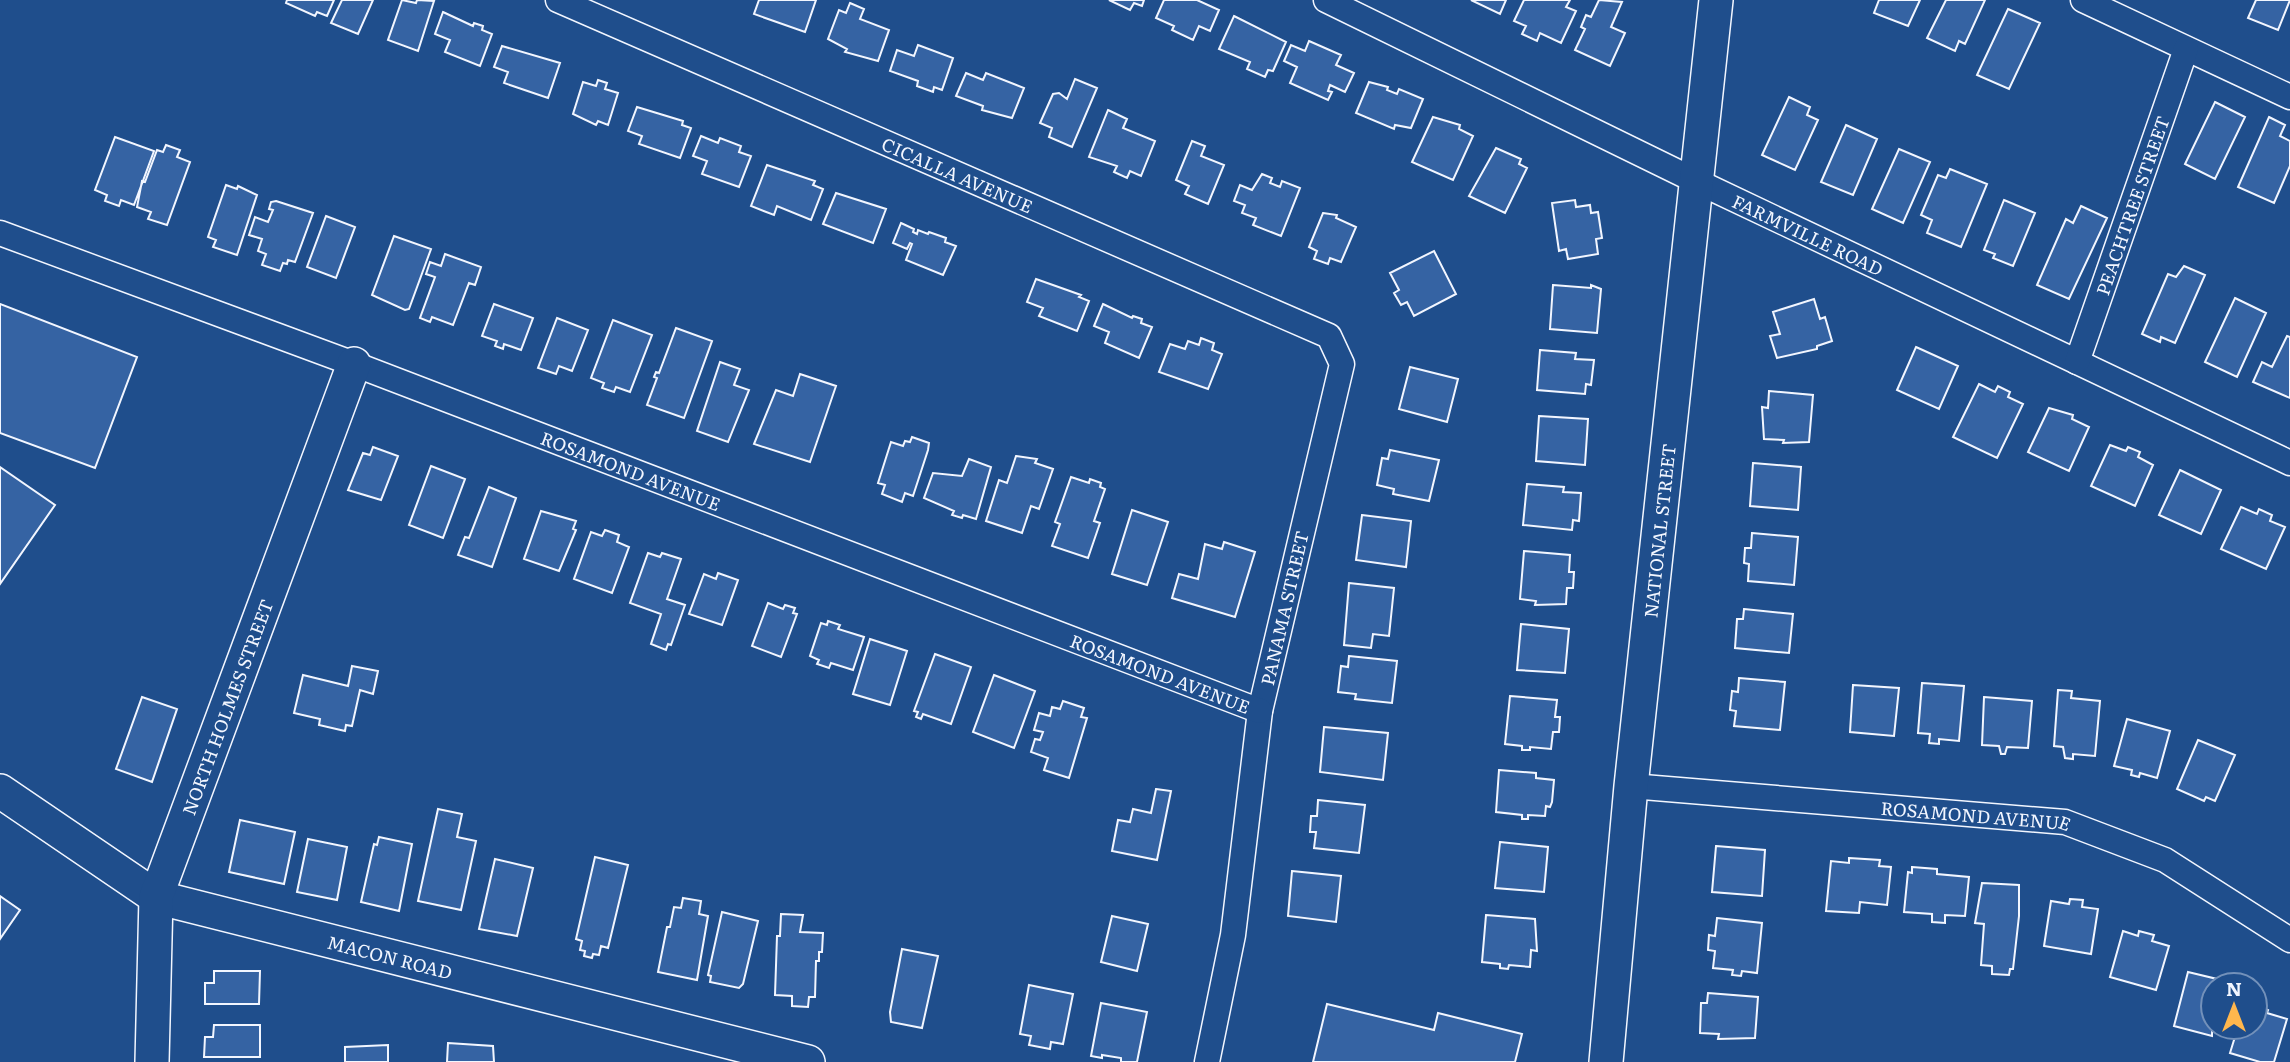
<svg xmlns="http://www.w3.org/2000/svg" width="2290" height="1062" font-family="Literata,serif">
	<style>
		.building { fill: #3563a3; stroke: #f2f6ff; stroke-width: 2 }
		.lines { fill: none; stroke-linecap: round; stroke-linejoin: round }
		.street-casing { stroke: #f2f6ff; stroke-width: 27 }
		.secondary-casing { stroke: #f2f6ff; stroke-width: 36 }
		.street { stroke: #1f4e8c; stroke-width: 24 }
		.secondary { stroke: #1f4e8c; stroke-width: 33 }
		.labels { text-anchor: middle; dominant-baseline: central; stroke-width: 5; stroke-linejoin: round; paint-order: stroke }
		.street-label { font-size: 18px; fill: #f2f6ff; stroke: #1f4e8c }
	</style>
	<rect width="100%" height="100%" fill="#1f4e8c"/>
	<path class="building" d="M287,0H334L327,16L317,12L315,16L286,3Z
		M342,0H373L358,34L331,23Z
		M402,0L416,3L417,0L434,1L418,51L388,40Z
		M759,0H816L805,32L754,14Z
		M1109,0H1144L1142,6L1134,3L1130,10Z
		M1164,0H1197L1219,10L1210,31L1199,26L1193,40L1172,30L1174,26L1156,18Z
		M1471,0H1506L1500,14Z
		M1524,0H1570L1566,7L1576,11L1561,43L1540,33L1537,41L1522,34L1526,26L1514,21Z
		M1599,0L1622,2L1611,27L1625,33L1610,66L1575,50L1585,29L1581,27L1586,15L1591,17Z
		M1879,0H1920L1908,26L1874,13Z
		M1946,0H1985L1965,44L1959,41L1955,51L1927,38Z
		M2256,0H2290L2278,30L2248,18Z
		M850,3L864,9L860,19L889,30L878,61L845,52L847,49L828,39L839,10L846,13Z
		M2008,9L2040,23L2009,89L1977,75Z
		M443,12L473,26L474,23L483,26L482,30L492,34L480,66L445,52L450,40L435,34Z
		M1234,16L1286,42L1273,71L1268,70L1265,77L1247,69L1250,62L1219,49Z
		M1309,41L1341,55L1336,65L1354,73L1345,92L1330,85L1328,91L1332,92L1328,100L1290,83L1297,67L1284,61L1291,45L1305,51Z
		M918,45L953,58L942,90L934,87L933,92L917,86L918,81L890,71L897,50L914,56Z
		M502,46L560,63L548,98L504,83L508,72L494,67Z
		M966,73L983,80L986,73L1024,88L1012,118L982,110L983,106L956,96Z
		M1075,79L1097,88L1072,147L1049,137L1052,128L1040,123L1053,94L1059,93L1067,99Z
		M598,80L607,83L605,89L618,93L608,125L598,121L596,125L573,114L583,82L596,86Z
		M1369,82L1388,87L1387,90L1397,94L1399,89L1423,99L1411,128L1395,125L1394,129L1356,113Z
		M1789,97L1810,107L1807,115L1818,120L1795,170L1762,155Z
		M2215,102L2245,117L2215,179L2185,164Z
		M637,107L683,121L682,125L691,128L680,158L639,144L642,136L628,131Z
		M1108,110L1127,119L1123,128L1155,141L1141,176L1130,171L1127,178L1114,172L1117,166L1089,157Z
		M1433,117L1460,125L1459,129L1473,136L1453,180L1412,162Z
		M2269,117L2285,125L2280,136L2290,141V166L2274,203L2238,187Z
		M1846,125L1877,139L1853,195L1821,182Z
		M701,136L718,143L720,138L741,146L739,152L751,156L739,187L702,174L707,161L693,156Z
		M115,137L154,151L134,205L121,200L119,206L105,201L107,195L95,190Z
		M1192,141L1205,146L1201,156L1224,165L1208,204L1185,194L1189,186L1176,180Z
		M166,145L180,150L177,157L190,162L167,225L148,219L151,212L137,207L142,181L145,182L157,150L163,152Z
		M1496,148L1521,159L1519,164L1527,168L1505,213L1469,196Z
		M1899,149L1930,162L1903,223L1872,209Z
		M767,165L815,181L813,185L823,189L811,220L777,206L774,215L751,206Z
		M1950,169L1987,184L1961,247L1927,233L1932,220L1921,215L1938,175L1946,178Z
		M1262,174L1272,178L1270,183L1280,187L1282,181L1300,188L1281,236L1253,225L1256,218L1242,213L1245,205L1234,201L1240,185L1252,190Z
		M226,185L237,189L238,186L257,195L237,255L213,247L216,240L208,237Z
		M836,193L886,209L873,243L823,224Z
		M1575,200L1576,207L1590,205L1591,213L1598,212L1602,238L1596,239L1598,254L1568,259L1566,249L1559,251L1552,203Z
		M2004,200L2035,213L2013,266L1993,258L1995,254L1984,250Z
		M276,201L313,213L295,262L288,260L287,264L283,263L280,271L262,265L266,254L258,251L262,239L249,235L255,217L268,222L273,210L269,209L271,202Z
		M2081,206L2107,218L2069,299L2037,285L2066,219L2073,223Z
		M1323,213L1337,215L1336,218L1356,227L1341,262L1330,258L1328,264L1314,259L1317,251L1309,247Z
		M326,216L355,227L336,278L307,267Z
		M901,223L914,229L913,232L917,234L918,230L928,234L929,232L946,238L945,242L956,246L943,275L906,260L912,244L910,243L907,249L893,243Z
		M394,236L431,249L409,309L405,310L372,295Z
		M1434,251L1456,294L1414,316L1407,302L1401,305L1394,293L1399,290L1390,273Z
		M445,254L481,267L475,285L469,283L453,325L432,317L430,322L420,318L435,277L426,274L430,262L441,266Z
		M2184,266L2205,275L2175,343L2161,337L2160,342L2142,334L2168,274L2176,277Z
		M1036,279L1081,295L1079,297L1089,301L1077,331L1039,316L1043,308L1027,302Z
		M1553,285L1591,288V285L1601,289L1597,333L1550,329Z
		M2235,298L2266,313L2237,377L2205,362Z
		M1814,299L1820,319L1825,317L1832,341L1817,346V349L1777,358L1770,336L1780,334L1773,312Z
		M0,304L137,357L95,468L0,433Z
		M494,304L533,318L521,350L504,344L503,349L495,346L497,341L482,336Z
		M1103,304L1132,318L1133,316L1142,319L1141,323L1152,327L1139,358L1105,343L1109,332L1094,326Z
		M557,318L588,330L572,371L559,366L556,374L538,368Z
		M613,320L652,335L630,392L616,387L614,392L602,388L604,383L591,378Z
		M676,328L712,341L684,418L647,405L657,378L654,377L656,372L659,373Z
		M2287,336L2290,337V398L2253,382L2262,362L2272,367Z
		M1201,338L1214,343L1212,350L1222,354L1208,389L1159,372L1170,344L1185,349L1188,341L1199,345Z
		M1916,347L1958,366L1939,409L1897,390Z
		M1540,350L1576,353L1575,359L1594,360L1591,385L1586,384L1585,394L1537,390Z
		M720,362L740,369L734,385L749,390L728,442L697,431Z
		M1410,367L1458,379L1447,422L1399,409Z
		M800,374L836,386L810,462L754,444L776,390L793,396Z
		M1979,384L1995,392L1998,386L2010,392L2008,397L2023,404L1997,458L1953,437Z
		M1769,391L1813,395L1809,442L1783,443L1784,440L1764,439L1762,407L1768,408Z
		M2049,408L2073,415L2072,419L2089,427L2069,471L2028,452Z
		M1539,416L1588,419L1585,465L1536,461Z
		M912,437L929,443L928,450L913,496L905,493L902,502L882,494L885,485L878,483L891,442L903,446L905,441L910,442Z
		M2110,445L2126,451L2128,447L2140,452L2138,457L2153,465L2135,506L2091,486Z
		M373,447L398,456L381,500L348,490L363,453L370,455Z
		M1390,450L1439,460L1429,501L1393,494L1394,489L1377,485L1382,458L1388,459Z
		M1016,456L1037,459L1035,463L1053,469L1039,509L1031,506L1022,533L986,521L999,480L1007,483Z
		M969,459L991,467L976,519L963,515L962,518L952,515L954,511L924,498L933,473L962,476Z
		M1753,463L1801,467L1798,510L1750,506Z
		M431,466L465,479L443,538L409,525Z
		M0,467L55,505L0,584Z
		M2180,470L2221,490L2201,534L2159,515Z
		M1071,477L1089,483L1090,479L1101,483L1100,487L1105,489L1094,521L1100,523L1088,558L1052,546L1060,524L1055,522Z
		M1527,484L1564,487L1563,492L1581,493L1579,521L1573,520L1572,530L1523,525Z
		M489,487L516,498L492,567L458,555L465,537L469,538Z
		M2241,507L2257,514L2259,509L2272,515L2270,521L2285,527L2266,569L2221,549Z
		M1132,510L1168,522L1147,585L1112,574Z
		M541,511L576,521L573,529L576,530L559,571L524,559Z
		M1362,515L1411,521L1406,567L1356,560Z
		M605,530L619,535L617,542L629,547L612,593L574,579L591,532L602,536Z
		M1752,533L1798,537L1794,585L1748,581L1749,564L1744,563L1745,548H1751Z
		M1224,542L1255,552L1235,617L1172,598L1179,574L1198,579L1205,544L1222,549Z
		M1524,551L1570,555L1569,572H1574L1573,588H1567L1566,604L1535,605L1536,601L1520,599Z
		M648,553L660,557L662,553L681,559L667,599L685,605L671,645L668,644L666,650L651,644L661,614L630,603Z
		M718,573L738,580L722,625L689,614L704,574L716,579Z
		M1349,583L1394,588L1389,636L1373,634L1371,648L1344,645Z
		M768,603L783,609L785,605L795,608L793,613L797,614L781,657L752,646Z
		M1744,609L1793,614L1789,653L1735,648L1737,619H1743Z
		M828,621L840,625L838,629L864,637L853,670L831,663L829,668L817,664L819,660L810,656L821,623L827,625Z
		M1521,624L1569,629L1565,673L1517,670Z
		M870,639L907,651L890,705L853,694Z
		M935,654L971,667L951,724L923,714L921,719L916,717L918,712L914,711Z
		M1349,656L1397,661L1392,703L1355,699L1356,694L1338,692L1341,666L1348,667Z
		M352,666L378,671L373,694L360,690L352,726L346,725L345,731L319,725L320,719L294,713L303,675L348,686Z
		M994,675L1035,691L1014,748L973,732Z
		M1739,678L1785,682L1780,730L1734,726L1736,711L1730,710L1732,691L1738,692Z
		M1922,683L1964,686L1959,741L1939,739V744L1929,743L1930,734L1918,733Z
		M1853,685L1899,688L1894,736L1850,732Z
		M2058,690L2072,691L2071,698L2100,701L2095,756L2073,754V759L2065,758L2063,747L2054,746Z
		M1510,696L1557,700L1555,717H1560L1559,732H1553L1551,749L1530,747V750H1522V746L1505,744Z
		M142,697L177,709L152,782L116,769Z
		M1984,697L2032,701L2028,748L2007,747L2005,754H2001L1999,746L1982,745Z
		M1063,701L1084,708L1081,717L1087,718L1069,778L1044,770L1048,758L1031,752L1035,739L1040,740L1043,732L1034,730L1039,713L1050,716L1052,707L1060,709Z
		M2127,719L2170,731L2157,778L2140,773L2139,777L2131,775L2132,770L2114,766Z
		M1324,727L1388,733L1383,780L1320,772Z
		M2198,740L2235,755L2215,801L2206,797L2204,801L2177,789Z
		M1499,770L1536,773V778L1554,780L1552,802L1550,807L1546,806L1545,816L1528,815V819H1522V815L1496,812Z
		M1156,789L1171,791L1157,860L1112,851L1118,820L1130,822L1133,809L1151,813Z
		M1318,800L1365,805L1359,853L1314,848L1316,832H1310L1311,816H1317Z
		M438,809L462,814L457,837L476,841L461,910L418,901Z
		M240,820L295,832L284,884L229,872Z
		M379,837L412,844L399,911L361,902L374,844L377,845Z
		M308,839L347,847L337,900L297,892Z
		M1500,842L1548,847L1544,892L1495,888Z
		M1716,846L1765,850L1762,896L1712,892Z
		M595,857L628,865L608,948L601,946L599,955L593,954L592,958L584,956L585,951L580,950L582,941L576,939Z
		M1849,858L1880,860L1879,866L1891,867L1887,905L1860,902L1859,913L1826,911L1831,861L1849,863Z
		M495,859L533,868L517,936L479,929Z
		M1912,867L1937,869V874L1969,877L1965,916L1945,915V923L1932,922V914L1904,912L1908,872L1912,873Z
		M1292,871L1341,876L1336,922L1288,916Z
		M1982,883L2019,885V916L2013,969H2010L2009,975L1992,974V966L1981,965L1984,924L1975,923Z
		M0,896L20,910L0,939Z
		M683,898L701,901L699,914L708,916L697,980L658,972L667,927H670L674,907L681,908Z
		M2070,899L2083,900L2082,907L2098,909L2091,954L2044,946L2051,901L2069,904Z
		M722,912L758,921L743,984L739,988L710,982L711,976L708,975Z
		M781,914L803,915L800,932L823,933L822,952H819V961H816L815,997H809L808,1007L792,1006V996L775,995L777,936H780Z
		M1486,915L1535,919L1537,951L1531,950L1530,967L1509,965L1508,969L1500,968V964L1482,962Z
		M1112,916L1148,924L1137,971L1101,962Z
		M1717,918L1762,923L1757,973L1742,971L1741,976L1732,975L1733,970L1713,968L1715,951L1708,950L1709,935L1715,936Z
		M2123,931L2138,936L2139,931L2154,935L2152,941L2169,946L2156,990L2110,977Z
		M902,949L938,956L922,1028L891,1022L890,1012Z
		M214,971H260L259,1004H205V983H214Z
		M2188,972L2217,979L2213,985L2212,1036L2174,1026Z
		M1029,985L1073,994L1063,1044L1051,1042L1050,1049L1029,1045L1031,1036L1020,1034Z
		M1708,993L1758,997L1755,1038L1718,1039L1719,1034L1700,1033L1701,1003H1707Z
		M1101,1003L1147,1012L1137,1062H1121V1058L1102,1055V1058L1091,1056Z
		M1327,1004L1434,1030L1438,1013L1522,1034L1515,1062H1313Z
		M2261,1007L2268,1010L2267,1013L2287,1019L2274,1062H2260L2230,1053L2238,1027H2255V1011L2259,1012Z
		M214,1025H260V1057H204L205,1037H213Z
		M448,1043L493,1046L494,1062H447Z
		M388,1045V1062H345V1047Z"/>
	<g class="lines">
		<g class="street-casing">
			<g id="street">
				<path id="s1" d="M558,0L1329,336L1342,364L1260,711L1233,935L1207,1062"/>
				<path id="s2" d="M1326,0L1696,181L2290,463"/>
				<path d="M2083,0L2290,97"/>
				<path id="s3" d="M0,233L354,364L1260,711"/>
				<path id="s4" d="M2077,362L2186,49"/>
				<path id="s5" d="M1631,786L2065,822L2165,860L2290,940"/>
			</g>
		</g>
		<g class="secondary-casing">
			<g id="secondary">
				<path id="s6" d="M0,791L156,897L808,1062"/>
				<path id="s7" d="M152,1062L156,897L354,364"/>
				<path id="s8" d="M1606,1062L1631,786L1716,0"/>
			</g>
		</g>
		<use href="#street" class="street"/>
		<use href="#secondary" class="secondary"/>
	</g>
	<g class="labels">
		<g class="street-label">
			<text stroke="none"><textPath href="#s1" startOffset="436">CICALLA AVENUE</textPath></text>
			<text stroke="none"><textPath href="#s4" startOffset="166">PEACHTREE STREET</textPath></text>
			<text stroke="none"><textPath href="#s2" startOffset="536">FARMVILLE ROAD</textPath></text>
			<text stroke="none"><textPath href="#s3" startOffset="674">ROSAMOND AVENUE</textPath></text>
			<text stroke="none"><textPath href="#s8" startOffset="534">NATIONAL STREET</textPath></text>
			<text transform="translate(1284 608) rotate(-77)">PANAMA STREET</text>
			<text stroke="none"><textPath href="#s3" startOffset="1241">ROSAMOND AVENUE</textPath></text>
			<text stroke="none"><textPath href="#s7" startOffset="368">NORTH HOLMES STREET</textPath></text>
			<text stroke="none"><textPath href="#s5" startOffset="346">ROSAMOND AVENUE</textPath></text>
			<text stroke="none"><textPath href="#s6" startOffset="430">MACON ROAD</textPath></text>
		</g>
	</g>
	<g transform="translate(2234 1006)"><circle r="33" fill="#1f4e8c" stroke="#7391ba" stroke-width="2"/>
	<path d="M0-5L12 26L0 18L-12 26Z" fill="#ffb74d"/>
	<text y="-10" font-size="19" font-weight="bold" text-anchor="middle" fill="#f2f6ff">N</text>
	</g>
</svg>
